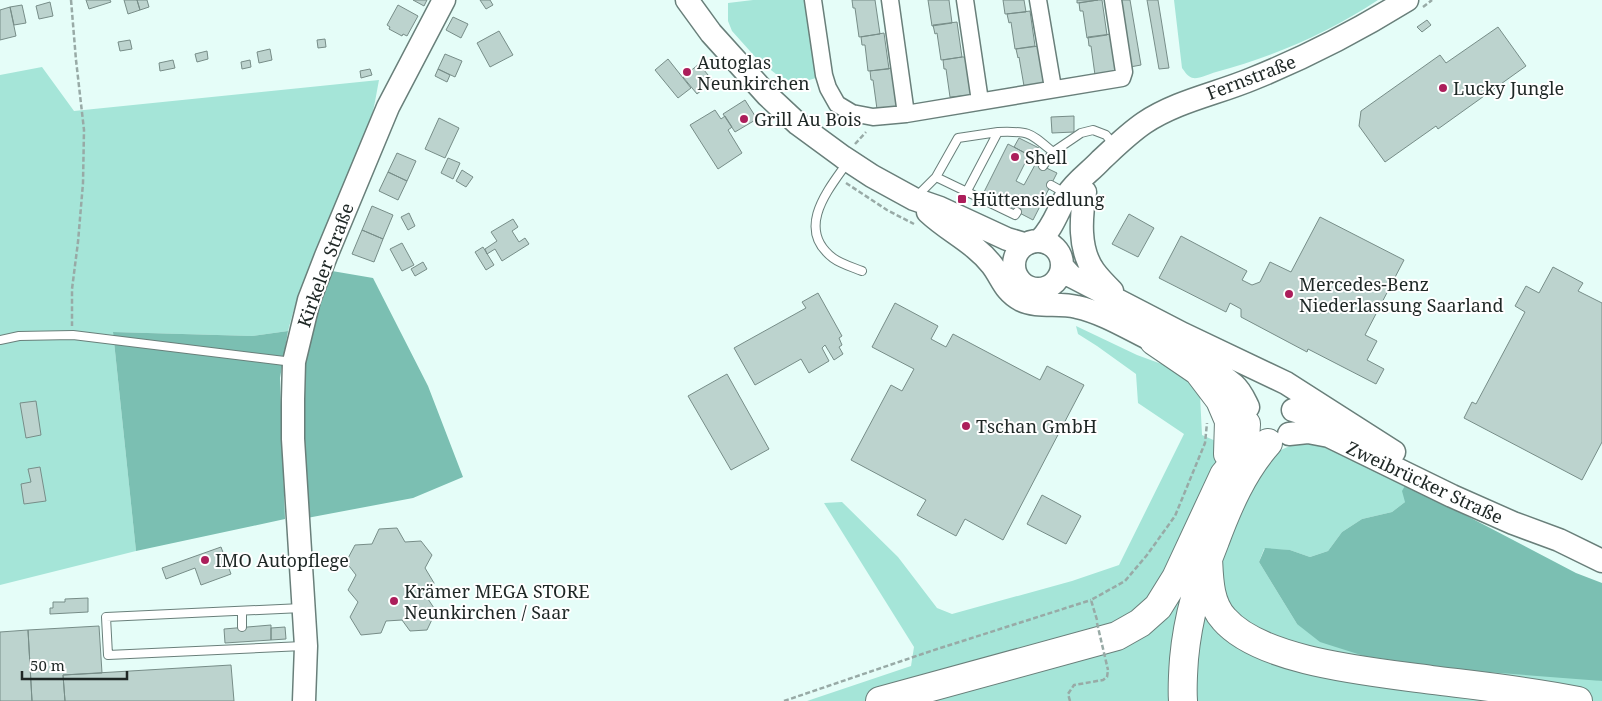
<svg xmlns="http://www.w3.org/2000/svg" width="1602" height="701" font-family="'Noto Serif',serif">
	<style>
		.green { fill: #a5e5d8 }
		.forest { fill: #7bbfb2 }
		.building { fill: #bcd3ce; stroke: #778d88 }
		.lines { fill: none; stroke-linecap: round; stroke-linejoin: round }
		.lane-casing { stroke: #697f7a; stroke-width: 10 }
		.street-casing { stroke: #697f7a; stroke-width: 19 }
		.secondary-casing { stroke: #697f7a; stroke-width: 25 }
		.highway-casing { stroke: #697f7a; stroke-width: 30 }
		.path { stroke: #98aaa6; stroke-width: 2.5; stroke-dasharray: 5 2.5; stroke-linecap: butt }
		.lane { stroke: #fff; stroke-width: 8 }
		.street { stroke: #fff; stroke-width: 16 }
		.secondary { stroke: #fff; stroke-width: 22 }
		.highway { stroke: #fff; stroke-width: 28 }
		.path-bridge { stroke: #98aaa6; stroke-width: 2.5; stroke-dasharray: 5 2.5; stroke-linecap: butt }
		.poi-dot { fill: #ac1e5b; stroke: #fff; stroke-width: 2 }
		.labels { text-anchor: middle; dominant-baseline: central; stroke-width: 4; stroke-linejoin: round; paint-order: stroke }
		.poi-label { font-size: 18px; fill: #1e2725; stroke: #fff; text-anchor: start }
		.street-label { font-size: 18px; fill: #1e2725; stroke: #fff }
	</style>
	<rect width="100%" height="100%" fill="#e5fdf8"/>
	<path class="green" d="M753,0H806L816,78L796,84L776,74L758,60L732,31L728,21V3Z
		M1174,0H1378C1328,33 1273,57 1216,72C1209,74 1199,79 1193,78C1188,77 1185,72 1182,68Z
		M42,67L74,111L379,80C376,95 374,111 369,125C343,194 306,259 288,331L252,336L113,332L136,551L0,585V75Z
		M1076,326L1137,355L1167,366L1194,386L1200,395L1202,435L1259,460L1305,439L1331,444L1406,484L1405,502L1392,512L1362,519L1342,532L1328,551L1310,557L1290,550L1264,549L1259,562L1297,624L1602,681V701H807L911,666L914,647L824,503L842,502L898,557L937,608L952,614L1072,581L1119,565L1184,434L1138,403L1136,374L1097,346L1078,334Z"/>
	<path class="forest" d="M332,271L373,278L428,386L463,477L413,498L307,518C304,453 295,384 312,320C316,304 325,287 332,271Z
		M288,331L280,378L285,519L136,551L113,332L252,336Z
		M1406,484L1576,573L1602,583V681L1461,670L1364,656L1320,642L1297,624L1259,562L1265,548L1290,550L1310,557L1328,551L1342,532L1362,519L1392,512L1405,502L1402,491Z"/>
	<path class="building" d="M86,0H110L111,2L89,9Z
		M124,0H137L140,10L128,14Z
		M137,0H147L149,7L140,10Z
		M413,0H427L424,6Z
		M480,0H490L493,5L486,9Z
		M852,0H875L880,34L859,37L855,8H853Z
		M928,0H949L952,23L932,26Z
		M1003,0H1024L1026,12L1005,14Z
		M1077,0H1098L1077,3Z
		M1098,0H1102L1107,35L1087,38L1083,11H1080L1079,3Z
		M1119,0H1130L1141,65L1130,67Z
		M1147,0H1158L1169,68L1159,69Z
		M50,2L53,16L39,19L36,6Z
		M22,5L26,23L14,25L10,7Z
		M398,5L418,16L407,36L403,34L402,36L389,29L390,27L387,25Z
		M10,7L16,36L0,40V10Z
		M1030,11L1035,46L1015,49L1011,22L1009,23L1007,14Z
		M453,17L468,24L461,38L446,30Z
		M1427,20L1431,25L1422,32L1417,27Z
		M957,22L962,57L941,60L937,33L935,34L933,25Z
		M1498,27L1526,66L1438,129L1436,126L1385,162L1359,126L1361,111L1440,55L1446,63Z
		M499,31L513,55L490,67L477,43Z
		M884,33L889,69L868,71L865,45H862L861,37Z
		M1111,34L1116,72L1095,75L1091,46H1089L1088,37Z
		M325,39L326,47L318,48L317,40Z
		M130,40L132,49L120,51L118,42Z
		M1039,46L1044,83L1024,86L1019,57L1018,58L1016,49Z
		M270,49L272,60L259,63L257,52Z
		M207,51L208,59L197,62L195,54Z
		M445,54L462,61L455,77L438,69Z
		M962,57H965L971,95L950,97L946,69H944L943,60Z
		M668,59L691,88L678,98L655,70Z
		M173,60L175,68L160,71L159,63Z
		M250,60L251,67L242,69L241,62Z
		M699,64L713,81L697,94L683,77Z
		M892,68L898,106L877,109L873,80H871L870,71Z
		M370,69L372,75L361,78L360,71Z
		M438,69L450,75L447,82L435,76Z
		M745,100L757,119L735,132L723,114Z
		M715,110L721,119L725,116L732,127L728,130L742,153L718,169L690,125Z
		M1074,116V132L1052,133L1051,117Z
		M439,118L459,128L445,158L425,149Z
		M1019,138L1039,148L1034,158L1014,147Z
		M1008,144L1029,155L1016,181L1024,185L1036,163L1057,173L1033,220L983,194Z
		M397,153L416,161L407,181L388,172Z
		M448,158L460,163L453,179L441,173Z
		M462,170L473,177L466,187L456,181Z
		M388,172L407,181L398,200L379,191Z
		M372,206L393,215L383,239L362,230Z
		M409,213L415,226L408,230L401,217Z
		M1129,214L1154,228L1138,257L1112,244Z
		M1320,217L1404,260L1365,335L1377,341L1367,360L1384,369L1376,384L1308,349L1307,352L1241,317V309L1230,303L1226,312L1159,278L1181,236L1247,271L1242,280L1252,285L1260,282L1270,262L1291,272Z
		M513,219L518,227L512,231L519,242L525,238L529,244L502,261L495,249L487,254L485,249L497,241L491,232Z
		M362,230L383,239L374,262L352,254Z
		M402,243L414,265L402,271L390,249Z
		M483,247L494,265L486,270L475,252Z
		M423,262L427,269L415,276L411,269Z
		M1553,267L1583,283L1578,291L1602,303V442L1582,480L1464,418L1472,402L1476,404L1525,312L1515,306L1526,286L1539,293Z
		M818,293L842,336L839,338L842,345L839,347L843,354L834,360L825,345L822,348L829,361L809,373L801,359L755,385L734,348L806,308L802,302Z
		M895,303L938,326L931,339L946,347L953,334L1040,380L1047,366L1084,385L1003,540L965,519L956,536L917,515L926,500L851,460L891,385L902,391L914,369L872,347Z
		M727,374L769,449L731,470L688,396Z
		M36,401L41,435L26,438L20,403Z
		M40,467L46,501L24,504L21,484L31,482L28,469Z
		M1042,495L1081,516L1066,544L1027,524Z
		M397,528L405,542L421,541L432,555L425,568L434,583L428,599L436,611L427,630L410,631L402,620L386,621L381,633L361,635L350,617L358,602L348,590L356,575L346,562L355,545L372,544L379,529Z
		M221,547L231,574L201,585L195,568L166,579L162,568Z
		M88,598V612L50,614V608H53V602H65V599Z
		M271,625V640L225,643L224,629Z
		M99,626L102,673L63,675L65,701H32L28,630Z
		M285,627L286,639L271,640V628Z
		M28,630L32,701H0V632Z
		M231,665L234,701H65L63,675Z"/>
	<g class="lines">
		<g class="lane-casing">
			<path id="lane" d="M847,163C828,190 795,229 833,258C841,264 852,267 862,271
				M1043,166L1053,152L1081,133L1093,130L1106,135L1114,145
				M936,177L958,138L998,132
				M1051,185L1067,194
				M967,191L998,132C1030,131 1029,132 1053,152
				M917,196L936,177L1015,215L1017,212
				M0,340L19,336L73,335L293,362
				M302,608L106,617L108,655L303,646
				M242,611V627"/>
		</g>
		<g class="street-casing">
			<path id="street" d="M813,0L824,75L828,88L837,104L852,113L873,117L906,114L1122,78L1124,72L1113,0
				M890,0L906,114
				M965,0L980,101
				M1038,0L1053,88"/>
		</g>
		<g class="secondary-casing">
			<path id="secondary" d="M687,0L711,33L767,95L798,124L843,157L872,176L914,199L940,208L1007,239L1024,244
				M1085,192C1081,217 1078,249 1094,271C1099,278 1106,285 1112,291
				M928,212C948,231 975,243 992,265C1002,278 1004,291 1021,300C1037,308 1060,302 1077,307C1104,313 1129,329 1154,341C1181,354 1210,365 1234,385C1241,391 1244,399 1248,407
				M1040,240C1053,228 1058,210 1067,195C1076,181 1090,172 1101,160C1115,147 1128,134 1144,123C1177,101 1216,94 1252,79C1307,57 1357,31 1407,0
				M1014 265a24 24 0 1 1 48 0a24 24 0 1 1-48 0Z
				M1062,266L1071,276L1183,334L1286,383L1394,452
				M1293,410L1329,422
				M1289,434L1308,432L1329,436L1452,496L1513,523L1559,540L1602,561
				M304,701L306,646L293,439V399L294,362L309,300L326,256L388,107L444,0"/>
		</g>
		<g class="highway-casing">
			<path id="highway" d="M1154,341L1198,371L1220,400L1229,421L1228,454
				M1208,558C1209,578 1209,603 1224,619C1262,663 1376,672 1432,680C1481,686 1530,691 1578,701
				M880,701L1117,636L1140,623L1158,607L1176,578L1224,475L1238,458L1245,439L1246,424
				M1183,701C1182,687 1183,673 1184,659C1188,615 1199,581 1215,541C1228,506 1243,471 1268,443"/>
		</g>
		<path class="path" d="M71,0L76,60L84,130L83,183L78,242L72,289V326
			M1423,7L1432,0
			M855,144L866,132
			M846,183L887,210L914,224
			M1097,620L1091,600L1125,581L1147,555L1175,516L1205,443L1207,423
			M784,701L931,651L1091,600
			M1070,701L1068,694L1074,685L1103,680L1107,677L1108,670"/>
		<use href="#lane" class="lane"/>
		<use href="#street" class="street"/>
		<use href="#secondary" class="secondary"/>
		<use href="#highway" class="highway"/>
		<path class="path-bridge" d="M1097,623L1108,670"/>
	</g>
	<g class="poi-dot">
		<circle cx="687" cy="72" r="5"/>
		<circle cx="1443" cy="88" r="5"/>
		<circle cx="744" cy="119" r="5"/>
		<circle cx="1015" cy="157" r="5"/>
		<rect x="957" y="194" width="10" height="10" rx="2.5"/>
		<circle cx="1289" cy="294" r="5"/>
		<circle cx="966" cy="426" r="5"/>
		<circle cx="205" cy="560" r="5"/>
		<circle cx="394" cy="601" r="5"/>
	</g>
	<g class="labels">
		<g class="poi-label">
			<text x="697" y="62">Autoglas<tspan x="697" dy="21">Neunkirchen</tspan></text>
			<text x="1453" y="88">Lucky Jungle</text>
			<text x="754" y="119">Grill Au Bois</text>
			<text x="1025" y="157">Shell</text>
			<text x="972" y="199">Hüttensiedlung</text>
			<text x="1299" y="284">Mercedes-Benz<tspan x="1299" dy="21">Niederlassung Saarland</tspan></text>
			<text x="976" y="426">Tschan GmbH</text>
			<text x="215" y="560">IMO Autopflege</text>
			<text x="404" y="591">Krämer MEGA STORE<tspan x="404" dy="21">Neunkirchen / Saar</tspan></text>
		</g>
		<g class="street-label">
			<text transform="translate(1251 77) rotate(-21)">Fernstraße</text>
			<text transform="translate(325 265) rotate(-70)">Kirkeler Straße</text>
			<text transform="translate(1425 482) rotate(25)">Zweibrücker Straße</text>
		</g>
	</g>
	<path d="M22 671v8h105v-8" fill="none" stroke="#1e2725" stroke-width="2.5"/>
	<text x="30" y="671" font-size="15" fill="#1e2725" stroke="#ffffff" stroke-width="4" paint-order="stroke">50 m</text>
</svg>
